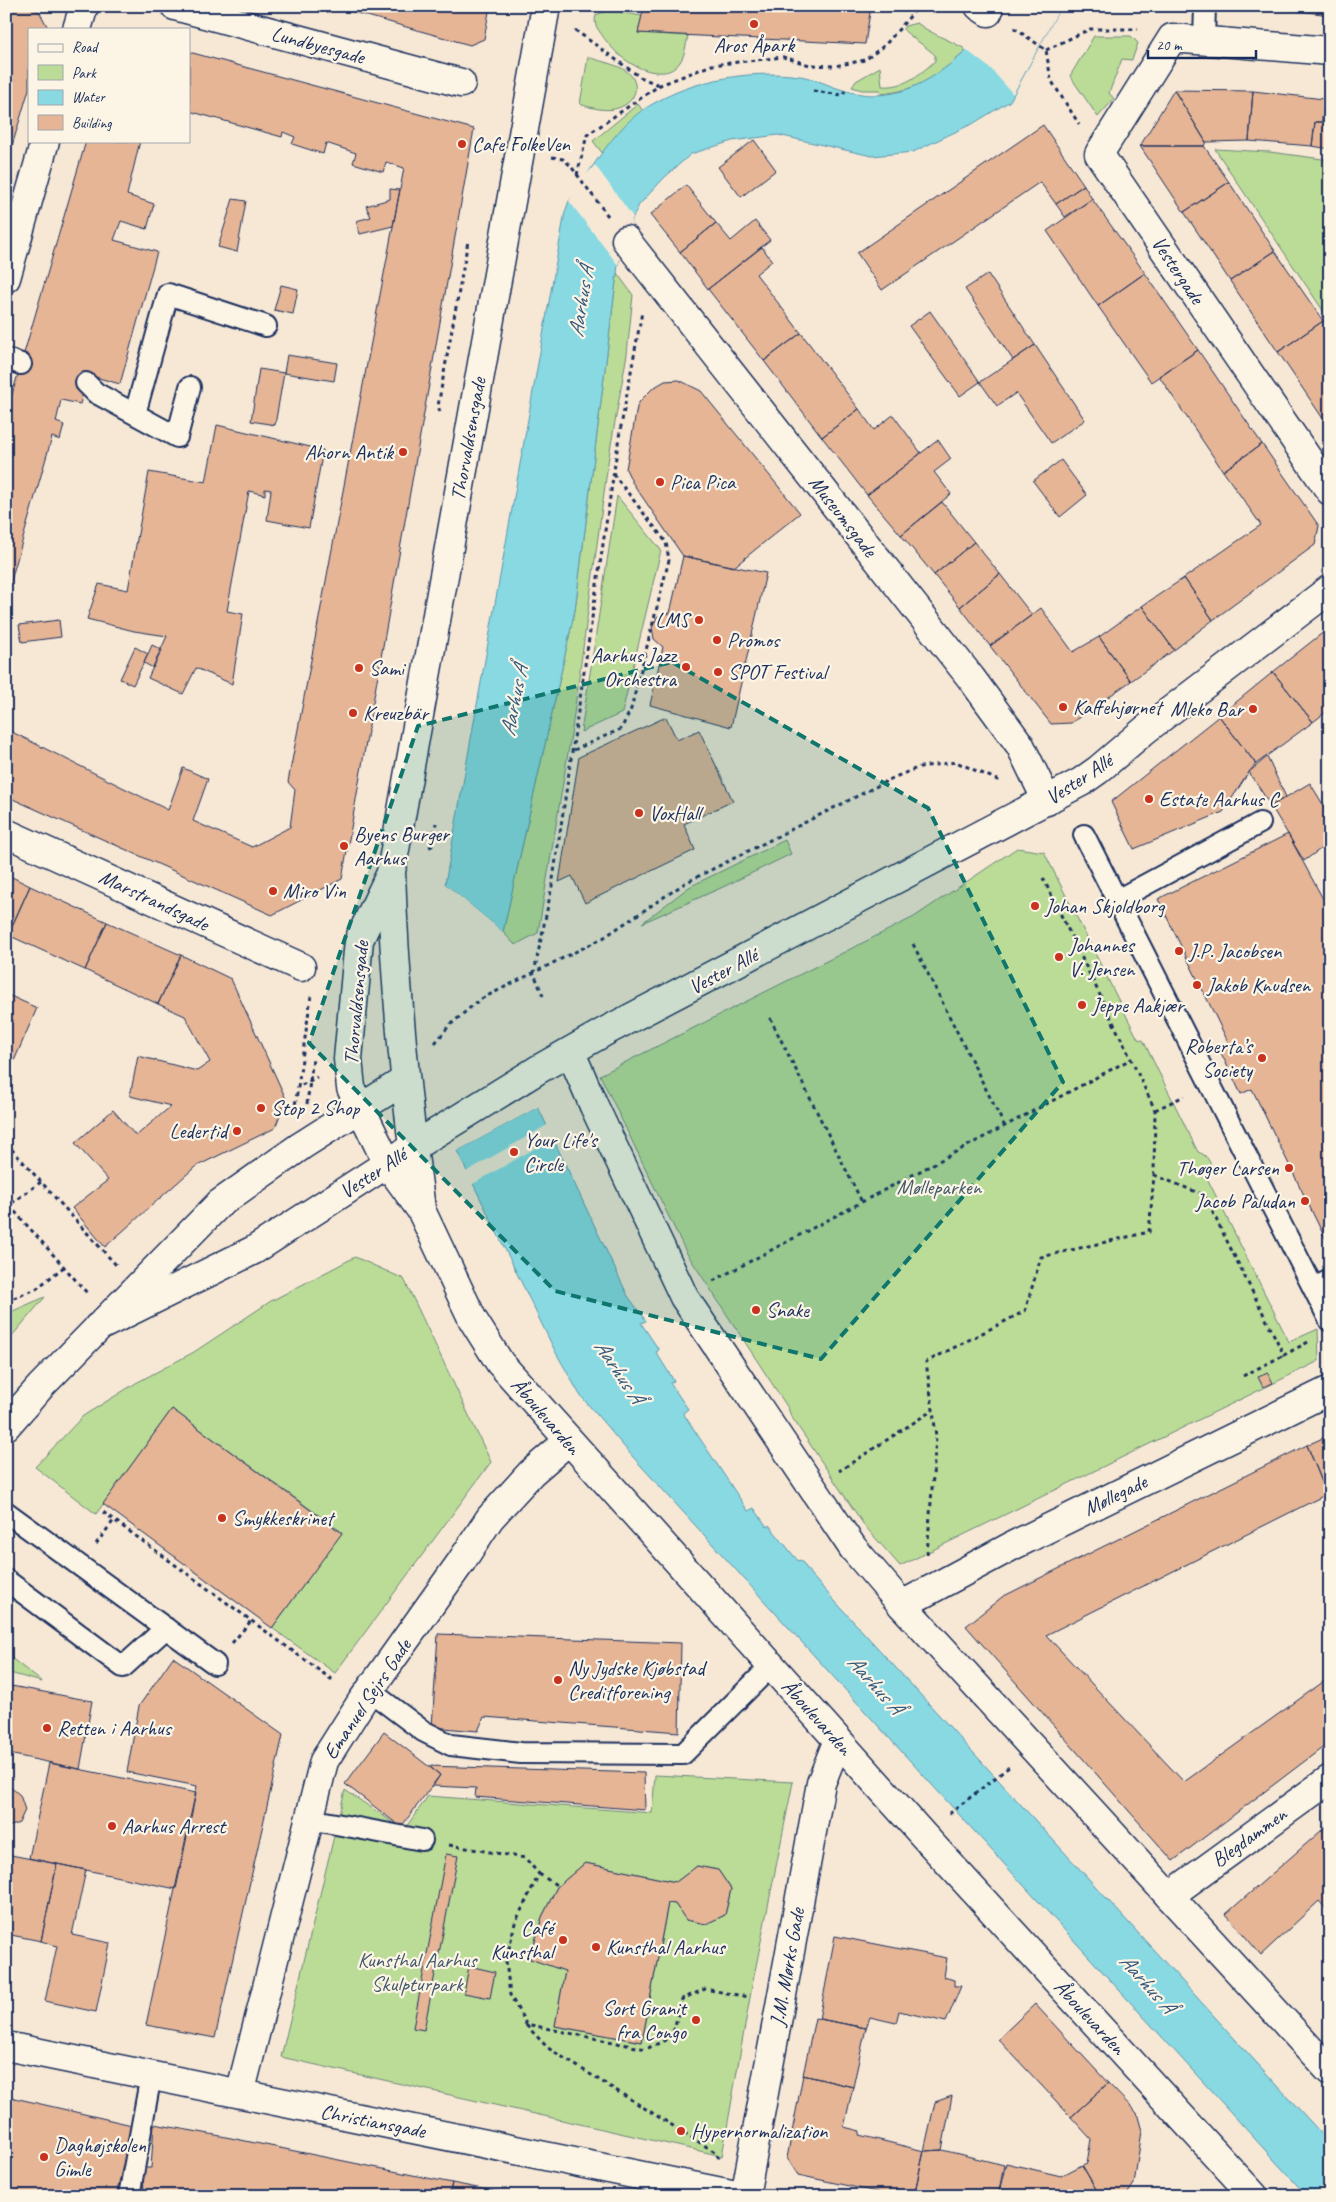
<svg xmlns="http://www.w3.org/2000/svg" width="1336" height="2202" font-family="Caveat,sans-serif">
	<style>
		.green { fill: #bbdc96; stroke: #6b867a; fill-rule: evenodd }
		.water { fill: #88d9e2; stroke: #5c95ad }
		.pier { fill: #f7e8d5 }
		.building { fill: #e5b596; stroke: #1b2f5e }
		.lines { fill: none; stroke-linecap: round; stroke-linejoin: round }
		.service-casing { stroke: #1b2f5e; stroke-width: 24 }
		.pedestrian-casing { stroke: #1b2f5e; stroke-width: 31 }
		.minor-casing { stroke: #1b2f5e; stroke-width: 31 }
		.tertiary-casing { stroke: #1b2f5e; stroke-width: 31 }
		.path { stroke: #1b2f5e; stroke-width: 3; stroke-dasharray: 4 4; stroke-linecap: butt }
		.service { stroke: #fcf5e5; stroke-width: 20 }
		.pedestrian { stroke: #fcf5e5; stroke-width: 28 }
		.minor { stroke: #fcf5e5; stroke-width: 28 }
		.tertiary { stroke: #fcf5e5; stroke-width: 28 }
		.marked { fill: #0f766e; fill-opacity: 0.2; stroke: #0f766e; stroke-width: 4; stroke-dasharray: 10 6; stroke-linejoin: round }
		.poi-dot { fill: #c8321e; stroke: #fcf5e5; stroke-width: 2 }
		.labels { text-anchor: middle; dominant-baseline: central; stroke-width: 4.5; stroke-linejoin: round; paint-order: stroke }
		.street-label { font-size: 21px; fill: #1b2f5e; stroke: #fcf5e5 }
		.poi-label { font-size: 21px; fill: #1b2f5e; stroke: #fcf5e5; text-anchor: start }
		.park-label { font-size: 21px; fill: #435a6c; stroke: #fcf5e5 }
		.water-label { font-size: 22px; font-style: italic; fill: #365a7f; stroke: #fcf5e5 }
	</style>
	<rect width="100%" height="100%" fill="#f7e8d5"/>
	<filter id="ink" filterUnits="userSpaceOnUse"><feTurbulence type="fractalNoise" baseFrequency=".02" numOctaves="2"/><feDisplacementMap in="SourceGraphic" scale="10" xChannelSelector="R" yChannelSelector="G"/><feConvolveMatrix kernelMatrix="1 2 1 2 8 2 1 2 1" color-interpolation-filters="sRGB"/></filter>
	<g filter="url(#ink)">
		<path class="green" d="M609,10L642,16L638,33L688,36C686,44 685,55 680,62C674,71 666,73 656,72C629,69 610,49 596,26L595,20L596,15Z
			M917,23C931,34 950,40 965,49L964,53C935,77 919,90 881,94L880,90H862L852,87L856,81L880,67L882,86C904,88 919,75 935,61V55C929,49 904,32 903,29L905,26Z
			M1094,36H1131L1138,43L1132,60L1122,59L1109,93L1114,99L1098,117L1070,76Z
			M588,57C599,61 615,64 625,70C642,82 637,102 618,108C607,112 591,108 580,104Z
			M638,104L643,111L624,126L603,154L593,141Z
			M1215,149L1270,152L1330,160V321Z
			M617,273L633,295L627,354L609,456L572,729L538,933L515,945L503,932L575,610Z
			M617,496L661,550L622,713L581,732Z
			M785,840L791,854L723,887L642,923L689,887Z
			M1017,848L1044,852L1138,1039L1143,1040L1198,1152C1206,1155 1209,1159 1211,1166L1206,1176L1289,1342L1318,1329L1319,1361L900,1566L864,1525L791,1416L788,1408L686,1252L600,1075L914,917Z
			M355,1257L404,1279L491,1462L335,1673L272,1628L342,1532L172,1409L96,1514L35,1467L83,1416L136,1383L194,1352L271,1301Z
			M45,1297L6,1343V1314Z
			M6,1654L42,1682L6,1672Z
			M655,1775L793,1782L752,1986L722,2156L281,2057L345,1790L404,1830L428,1796L652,1813ZM585,1863L676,1882L697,1866L718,1870L731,1889L725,1915L706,1924L686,1920L675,1904L668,1903L642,2042L555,2026L565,1971L530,1958L542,1917L557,1887Z"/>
		<path class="water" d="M1061,6L1010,101L974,123L913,152L872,156L778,135L732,141L691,154L664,178L639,205L633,217L618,265L575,610L503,932L445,884L565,212L569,201C590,172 611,133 640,112C684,81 747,69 800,76C814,78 829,86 843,90C893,105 927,84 964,53L966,49Z
			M538,1107L628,1296L646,1321L641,1323L659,1350L656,1352L674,1381L670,1383L688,1409L683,1413L748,1511L754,1508L767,1527L769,1525L798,1561L801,1560L811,1575L1330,2143V2196H1307L632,1456L580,1395L555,1351L457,1151Z"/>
		<path class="pier" d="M992,6H1061L1013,94L991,69L965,49Z
			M595,165L633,217L618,265L569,201L580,181Z
			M445,884L503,932V935L445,887Z
			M537,1104L538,1107L457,1151L456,1148Z
			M549,1124L555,1137L471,1185L464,1173Z
			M1330,2180V2196H1310Z"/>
		<path class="building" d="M6,6H23L39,11L47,26L46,29H29V89L6,166Z
			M332,6H490L484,39L470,45Z
			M644,6H871L865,44L638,33Z
			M1225,6H1300L1299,11Z
			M1300,6H1330V15L1299,11Z
			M189,52L474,129L342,879L272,915L6,796V729L168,810L183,768L208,779L193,821L252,847L290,827L295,790L288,782L404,168L386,162L383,172L353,163L356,153L326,143L323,154L292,144L295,137L283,132L282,137L189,111Z
			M1174,90L1206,142L1204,146H1140Z
			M1174,90L1253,91L1249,141L1206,142Z
			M1253,91L1324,99L1322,122H1315L1312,146L1249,141Z
			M1324,99L1330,100V149L1312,146L1315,122H1322Z
			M1043,125L1084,185L1056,204L1040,182L882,290L857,253Z
			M754,140L776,170L741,197L718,167Z
			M86,141H140L127,195L154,204L147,229L121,221L114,240L157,252L120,384L88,375L80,404L61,400L56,422L64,425L60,440L52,437L6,598V415Z
			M1140,146H1204L1229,182L1184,212Z
			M1229,182L1275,251L1230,281L1184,212Z
			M686,185L716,223L680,252L650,215Z
			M1084,185L1092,199L1065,217L1056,204Z
			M390,189L400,190L393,226L360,234L356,221L371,217L366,206L390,199Z
			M233,199L246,201L237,252L218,247Z
			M1092,199L1145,273L1098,306L1047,231Z
			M755,221L770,240L708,289L680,252L716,223L731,241Z
			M762,247L772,261L756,274L801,333L764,361L708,289Z
			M1275,251L1323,321L1278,352L1230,281Z
			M1145,273L1198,350L1151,382L1098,306Z
			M988,274L1035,345L1013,360L965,289Z
			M281,285L298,289L293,314L274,310Z
			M930,311L980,382L960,396L909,326Z
			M1323,321L1330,332V425L1328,426L1278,352Z
			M801,333L859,409L822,437L764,361Z
			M1035,345L1085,420L1051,443L1016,393L997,406L980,382Z
			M1198,350L1262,444L1223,471L1159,376Z
			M287,355L337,363L334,381L284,373Z
			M259,369L284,373L275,425L251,421Z
			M679,380L701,391L800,513L734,567L683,556L632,482L626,469L637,407L640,401L653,388L665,381Z
			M859,409L874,430L893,415L921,453L867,495L822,437Z
			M217,425L323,450L309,528L267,520L271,490L265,489V495L249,491L227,611L243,614L232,684L196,668L183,694L148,678L167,636L134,631L87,619L99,584L128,590L149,472L206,482Z
			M938,440L951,459L934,472L951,494L901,535L867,495Z
			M1262,444L1319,526L1315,545L1213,620L1184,578L1261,525L1223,471Z
			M1061,460L1087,495L1060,517L1033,481Z
			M942,502L974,542L934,575L901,535Z
			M974,542L1000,574L960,607L934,575Z
			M683,556L766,573L731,727L650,705L663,647L654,639L652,627L658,616L670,613Z
			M1000,574L1032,615L990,646L960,607Z
			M1184,578L1213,620L1174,650L1142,606Z
			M1142,606L1174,650L1131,681L1099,637Z
			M1041,608L1073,652L1099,637L1131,681L1071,723L1051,724L990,646Z
			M59,620L61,637L22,642L19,625Z
			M1330,627V709L1313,722L1273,672Z
			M152,645L162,650L153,668L144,663Z
			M135,647L148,654L133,685L120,679Z
			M1273,672L1313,722L1256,764L1219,716Z
			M1219,716L1256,764L1249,772L1223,812L1134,849L1111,802Z
			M666,717L677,740L699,730L733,801L684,824L695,850L585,903L572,876L559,882L579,757Z
			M1267,757L1286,797L1271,806L1249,772Z
			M1310,783L1330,816V842L1304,861L1271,806Z
			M1330,799V816L1323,805Z
			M1288,834L1330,912V1236L1325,1238L1252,1089L1241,1094L1220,1051L1230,1046L1158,899Z
			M6,874L30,886L8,935L6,934Z
			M30,886L107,922L85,970L8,935Z
			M107,922L181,955L158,1004L85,970Z
			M181,955L231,979L286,1099L275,1128L195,1167L105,1247L72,1208L108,1180L75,1143L113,1110L136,1136L171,1106L130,1096L138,1056L197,1071L210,1062L185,1016L158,1004Z
			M6,994L37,1008L14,1061L6,1057Z
			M1268,1373L1273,1383L1263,1387L1258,1377Z
			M172,1409L342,1533L272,1628L103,1504Z
			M1330,1435V1492L1327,1494L1307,1445Z
			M1307,1445L1327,1494L1046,1635L1184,1782L1330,1677V1742L1173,1861L966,1626L1002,1597Z
			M438,1634L681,1643L679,1732L484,1717L478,1731L432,1727Z
			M173,1657L283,1735L215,2038L146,2025L197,1786L127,1772L139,1706Z
			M6,1685L92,1701L80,1769L9,1754L6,1769Z
			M384,1732L440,1775L401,1827L345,1784Z
			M49,1763L196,1793L176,1889L29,1858Z
			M429,1766L644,1773L645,1810L475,1797L476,1788L433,1786L440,1775Z
			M6,1788L13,1789L20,1795L25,1810L19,1823L6,1828Z
			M1330,1823V1913L1319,1901L1261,1955L1226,1914Z
			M6,1854L57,1864L41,1941L6,1934Z
			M446,1854L458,1856L424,2030L413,2028Z
			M585,1863L676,1882L697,1866L718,1870L731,1889L725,1915L706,1924L686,1920L675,1904L668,1903L642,2042L555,2026L565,1971L530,1959L542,1917L557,1887Z
			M57,1864L86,1870L72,1935L110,1943L96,2012L45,2001L57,1946L41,1941Z
			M835,1936L947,1958L944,1977L954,1980V1986H961L946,2022L899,2011L896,2023L870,2017L866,2028L819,2019Z
			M469,1966L495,1972L490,1998L464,1993Z
			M1035,2004L1108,2083L1071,2117L998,2039Z
			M815,2018L866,2028L853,2087L803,2075Z
			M803,2075L853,2087L844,2127L860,2131L859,2135L924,2151L914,2196H895L798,2175L787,2158Z
			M1108,2083L1137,2113L1142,2131L1134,2184L1126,2196H1100L1082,2165L1087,2163L1091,2139L1071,2117Z
			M6,2096L132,2125L116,2196L6,2195Z
			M952,2096L942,2150L924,2151L935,2102Z
			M154,2124L221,2136L452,2183L449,2196H144L143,2168H151Z
			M942,2150L1004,2165L998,2196H914L924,2151Z
			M1006,2163L1061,2176L1082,2165L1100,2196H998Z
			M452,2183L503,2193V2196H449Z"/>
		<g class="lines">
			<g class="service-casing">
				<path id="service" d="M1204,40L1205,6
					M6,359L21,364
					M86,383L96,393L177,437L190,387
					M135,414L168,294L266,326
					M1084,835L1330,1321
					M1117,900L1260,823
					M1314,1288L1330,1280
					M6,1512L215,1664
					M6,1580L123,1667L166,1628
					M370,1691L423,1731L451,1745L521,1753L683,1754L771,1666
					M309,1819L422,1840
					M129,2196L151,2075"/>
			</g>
			<g class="pedestrian-casing">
				<path id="pedestrian" d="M571,1053L594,1106L684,1297L853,1548L902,1605L1330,2071"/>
			</g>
			<g class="minor-casing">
				<path id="minor" d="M175,6L461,83
					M979,6L988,12
					M77,29L84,6
					M1330,51L1172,38L1099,154L1330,491
					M626,240L971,678L1020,745L1047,801
					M6,278L45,141
					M6,833L301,967
					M413,1147L421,1209
					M387,1163L421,1210L473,1320L500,1363L923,1835L1254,2196
					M902,1605L1012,1546L1330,1390
					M1169,1896L1330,1779
					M6,2046L741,2196
					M240,2094L324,1761L362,1701L461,1562L490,1518L531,1473L568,1441
					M745,2196L821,1783L838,1740"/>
			</g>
			<g class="tertiary-casing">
				<path id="tertiary" d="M413,1147C402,1055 394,964 391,872L546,6
					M387,1163L351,1088L348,1059L359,940L390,875
					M98,1327L254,1250L413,1147L539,1069L606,1031L1081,782L1098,770L1145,730L1330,589
					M6,1426L41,1386L219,1204L301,1146L405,1080"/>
			</g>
			<path class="path" d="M1014,28L1046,50L1051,80L1079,124
				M575,30L640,77L659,85
				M1046,50L1090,29H1138
				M813,91L842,95L845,91
				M552,157L563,159L570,165L608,216
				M577,175L587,135L660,85L712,65L783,57L810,65L835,66L865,60L885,45L919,6
				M440,412L438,406L468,241
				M574,750L621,729L631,709L669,560L666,542L614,475
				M429,847L432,846L436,823
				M1043,878L1131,1059
				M913,944L1005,1127
				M311,996L298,1087L317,1077
				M543,996L534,973L552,886L619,437L642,312
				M770,1018L862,1202
				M435,1043L449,1026L479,1000L603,938L685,883L895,777L920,767L956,762L1000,781
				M307,1104L313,1058
				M1155,1110L1184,1096
				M294,1112L298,1087
				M6,1143L116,1265
				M1154,1175L1204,1195L1284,1355L1310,1341
				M41,1182L9,1205L88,1294
				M713,1281L1131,1059L1155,1110L1154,1175L1149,1232L1041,1257L1025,1311L926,1362L933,1410L839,1471
				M6,1301L36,1289L65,1266
				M1243,1376L1284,1355
				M103,1512L335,1682
				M96,1544L114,1520
				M927,1554L936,1437L933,1410
				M232,1643L251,1621
				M949,1814L1009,1767
				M449,1845L525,1858L539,1874L515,1923L506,1961L510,1995L526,2024L646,2049L672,2037L682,1999L705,1989L748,1997
				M539,1874L558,1886
				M526,2025L548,2048L715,2152L719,2158"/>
			<use href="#service" class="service"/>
			<use href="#pedestrian" class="pedestrian"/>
			<use href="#minor" class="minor"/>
			<use href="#tertiary" class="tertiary"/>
		</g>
	</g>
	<path class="marked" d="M672,662L928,808L1063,1082L821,1359L555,1291L309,1043L418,726Z"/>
	<g class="poi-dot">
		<circle cx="754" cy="24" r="5"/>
		<circle cx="462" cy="144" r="5"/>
		<circle cx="403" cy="452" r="5"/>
		<circle cx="660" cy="482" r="5"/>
		<circle cx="699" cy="620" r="5"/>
		<circle cx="717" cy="640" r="5"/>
		<circle cx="686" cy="667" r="5"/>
		<circle cx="359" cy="668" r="5"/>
		<circle cx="718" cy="672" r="5"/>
		<circle cx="1063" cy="707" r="5"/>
		<circle cx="1253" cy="709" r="5"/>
		<circle cx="353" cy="713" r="5"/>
		<circle cx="1149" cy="799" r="5"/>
		<circle cx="639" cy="813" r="5"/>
		<circle cx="344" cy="846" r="5"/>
		<circle cx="273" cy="891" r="5"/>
		<circle cx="1035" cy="906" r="5"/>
		<circle cx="1179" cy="951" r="5"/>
		<circle cx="1059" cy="957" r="5"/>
		<circle cx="1197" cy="985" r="5"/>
		<circle cx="1082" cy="1005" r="5"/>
		<circle cx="1262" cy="1058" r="5"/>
		<circle cx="261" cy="1108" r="5"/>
		<circle cx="237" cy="1131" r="5"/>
		<circle cx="514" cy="1152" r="5"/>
		<circle cx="1289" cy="1168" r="5"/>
		<circle cx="1305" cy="1201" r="5"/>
		<circle cx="756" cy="1310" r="5"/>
		<circle cx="222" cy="1518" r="5"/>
		<circle cx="558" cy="1680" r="5"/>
		<circle cx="47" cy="1728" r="5"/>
		<circle cx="112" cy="1826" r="5"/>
		<circle cx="563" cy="1940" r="5"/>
		<circle cx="596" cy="1947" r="5"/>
		<circle cx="696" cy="2020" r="5"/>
		<circle cx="681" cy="2131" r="5"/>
		<circle cx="44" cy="2157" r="5"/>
	</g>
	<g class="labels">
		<g class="street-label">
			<text transform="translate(318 45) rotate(15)">Lundbyesgade</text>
			<text transform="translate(1178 270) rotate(56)">Vestergade</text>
			<text transform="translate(468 439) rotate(-80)">Thorvaldsensgade</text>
			<text transform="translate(843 516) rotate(52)">Museumsgade</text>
			<text transform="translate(1079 779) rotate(-33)">Vester Allé</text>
			<text transform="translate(154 900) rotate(25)">Marstrandsgade</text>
			<text transform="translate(723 971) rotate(-28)">Vester Allé</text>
			<text transform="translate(356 1003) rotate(-85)">Thorvaldsensgade</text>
			<text transform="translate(373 1173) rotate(-33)">Vester Allé</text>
			<text transform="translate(546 1416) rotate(49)">Åboulevarden</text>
			<text transform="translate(1115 1495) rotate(-26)">Møllegade</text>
			<text transform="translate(367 1699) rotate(-56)">Emanuel Sejrs Gade</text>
			<text transform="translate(817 1717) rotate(48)">Åboulevarden</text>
			<text transform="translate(1249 1837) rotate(-36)">Blegdammen</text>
			<text transform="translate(787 1967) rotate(-80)">J.M. Mørks Gade</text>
			<text transform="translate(1090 2017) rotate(47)">Åboulevarden</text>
			<text transform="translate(373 2121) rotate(11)">Christiansgade</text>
		</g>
		<g class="poi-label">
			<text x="754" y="45" text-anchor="middle">Aros Åpark</text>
			<text x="472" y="144">Cafe FolkeVen</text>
			<text x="393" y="452" text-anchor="end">Ahorn Antik</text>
			<text x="670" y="482">Pica Pica</text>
			<text x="689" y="620" text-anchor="end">LMS</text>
			<text x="727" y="640">Promos</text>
			<text x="676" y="655" text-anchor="end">Aarhus Jazz<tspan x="676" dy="24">Orchestra</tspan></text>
			<text x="369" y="668">Sami</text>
			<text x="728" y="672">SPOT Festival</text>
			<text x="1073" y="707">Kaffehjørnet</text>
			<text x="1243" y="709" text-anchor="end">Mleko Bar</text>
			<text x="363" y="713">Kreuzbär</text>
			<text x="1159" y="799">Estate Aarhus C</text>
			<text x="649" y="813">VoxHall</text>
			<text x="354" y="834">Byens Burger<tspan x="354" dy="24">Aarhus</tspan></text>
			<text x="283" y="891">Miro Vin</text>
			<text x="1045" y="906">Johan Skjoldborg</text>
			<text x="1069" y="945">Johannes<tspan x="1069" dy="24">V. Jensen</tspan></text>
			<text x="1189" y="951">J.P. Jacobsen</text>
			<text x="1207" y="985">Jakob Knudsen</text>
			<text x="1092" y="1005">Jeppe Aakjær</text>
			<text x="1252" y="1046" text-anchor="end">Roberta’s<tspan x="1252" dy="24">Society</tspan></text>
			<text x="271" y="1108">Stop 2 Shop</text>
			<text x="227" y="1131" text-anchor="end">Ledertid</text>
			<text x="524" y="1140">Your Life's<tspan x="524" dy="24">Circle</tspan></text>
			<text x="1279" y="1168" text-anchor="end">Thøger Larsen</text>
			<text x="1295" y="1201" text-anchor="end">Jacob Paludan</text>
			<text x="766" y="1310">Snake</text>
			<text x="232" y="1518">Smykkeskrinet</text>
			<text x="568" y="1668">Ny Jydske Kjøbstad<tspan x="568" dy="24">Creditforening</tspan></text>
			<text x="57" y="1728">Retten i Aarhus</text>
			<text x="122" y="1826">Aarhus Arrest</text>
			<text x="553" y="1928" text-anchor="end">Café<tspan x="553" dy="24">Kunsthal</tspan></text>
			<text x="606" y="1947">Kunsthal Aarhus</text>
			<text x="686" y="2008" text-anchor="end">Sort Granit<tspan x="686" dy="24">fra Congo</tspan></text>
			<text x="691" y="2131">Hypernormalization</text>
			<text x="54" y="2145">Daghøjskolen<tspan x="54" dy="24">Gimle</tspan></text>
		</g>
		<g class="park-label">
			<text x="939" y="1187">Mølleparken</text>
			<text x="417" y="1960">Kunsthal Aarhus<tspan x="417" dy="24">Skulpturpark</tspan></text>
		</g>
		<g class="water-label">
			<text transform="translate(581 302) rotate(-81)">Aarhus Å</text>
			<text transform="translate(514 701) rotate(-79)">Aarhus Å</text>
			<text transform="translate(619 1371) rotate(56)">Aarhus Å</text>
			<text transform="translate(875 1684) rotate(48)">Aarhus Å</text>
			<text transform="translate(1147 1983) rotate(48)">Aarhus Å</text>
		</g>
	</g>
	<rect width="1336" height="2202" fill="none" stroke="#fcf5e5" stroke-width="25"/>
	<rect x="12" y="12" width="1311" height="2177" fill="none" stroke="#1b2f5e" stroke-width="2" filter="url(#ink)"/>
	<rect x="28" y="28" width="162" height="115" fill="#fcf5e5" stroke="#a2a6af"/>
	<rect x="38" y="44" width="25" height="8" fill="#fcf5e5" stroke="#a2a6af"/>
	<text x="72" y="52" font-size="15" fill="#1b2f5e">Road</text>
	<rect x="38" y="65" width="25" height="15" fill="#bbdc96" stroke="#a2a6af"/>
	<text x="72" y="78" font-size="15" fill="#1b2f5e">Park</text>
	<rect x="38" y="90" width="25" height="15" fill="#88d9e2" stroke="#a2a6af"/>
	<text x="72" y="102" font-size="15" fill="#1b2f5e">Water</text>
	<rect x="38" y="115" width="25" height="15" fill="#e5b596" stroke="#a2a6af"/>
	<text x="72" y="128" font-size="15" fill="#1b2f5e">Building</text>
	<path d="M1148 50v8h108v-8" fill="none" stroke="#1b2f5e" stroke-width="2.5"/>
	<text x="1156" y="50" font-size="15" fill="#1b2f5e" stroke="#fcf5e5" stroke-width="4" paint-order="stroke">20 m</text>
</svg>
